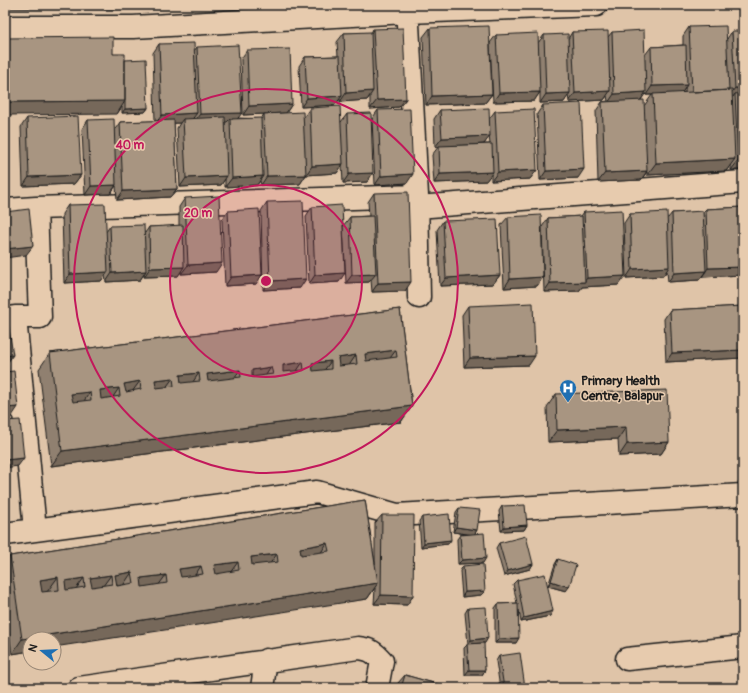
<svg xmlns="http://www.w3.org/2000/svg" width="748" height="693" font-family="Pangolin,sans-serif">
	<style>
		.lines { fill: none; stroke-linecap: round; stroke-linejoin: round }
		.minor-casing { stroke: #1c1c1c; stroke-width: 25 }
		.minor { stroke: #e7cbae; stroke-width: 22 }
		.wall { fill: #90806f; stroke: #1c1c1c; fill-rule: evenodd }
		.shaded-wall { fill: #76685a; stroke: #1c1c1c }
		.building { fill: #a89581; stroke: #1c1c1c; fill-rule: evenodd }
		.ring { fill: none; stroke: #c2185b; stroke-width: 2 }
		.labels { text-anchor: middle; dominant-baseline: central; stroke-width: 3; stroke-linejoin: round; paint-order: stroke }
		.poi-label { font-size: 13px; font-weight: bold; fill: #1c1c1c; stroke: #e7cbae; text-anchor: start }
		.centre { fill: #c2185b; stroke: #e7cbae; stroke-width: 2 }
		.ring-label { font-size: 12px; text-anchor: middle; font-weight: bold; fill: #c2185b; stroke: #e7cbae; stroke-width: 3; stroke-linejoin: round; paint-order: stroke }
	</style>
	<rect width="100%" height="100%" fill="#dfc4a8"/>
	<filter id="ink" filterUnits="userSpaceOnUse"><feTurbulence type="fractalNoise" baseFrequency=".025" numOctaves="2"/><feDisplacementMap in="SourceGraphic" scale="8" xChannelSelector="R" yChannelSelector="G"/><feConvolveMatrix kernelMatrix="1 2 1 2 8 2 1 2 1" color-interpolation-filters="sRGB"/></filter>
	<g filter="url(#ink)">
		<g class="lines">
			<g class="minor-casing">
				<path id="minor" d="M407,5L417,196L419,297
					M5,27H133L407,12L596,5
					M417,207L743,182
					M36,208L417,196
					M5,210L36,208L40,317H15L35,530
					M5,534L317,492L397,515L743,495
					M627,659L743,647
					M79,688L358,648C370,649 374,652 382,661L377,688
					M262,688L266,660"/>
			</g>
			<use href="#minor" class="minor"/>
		</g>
		<path class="wall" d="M689,27L727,39L732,31L743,170H731V165L726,171L647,175V172L641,180L598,182L596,111L602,102L608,101L607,96L604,100L569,102L568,95L564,102L540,103V92L534,101L493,102L490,43L496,35L538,43L544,35L568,39L572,32L608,37L612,32L645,55L651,47L683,45V36ZM685,88V92L682,93ZM645,94L646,95H652L644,106L641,100Z
			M430,28L492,94L485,103L426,105L423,37Z
			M373,29L406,99L399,107L370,109V96L367,100L340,102V99L335,105L301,107L299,66L305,57L338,56L337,42L344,33H371Z
			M159,44L194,51L197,47L238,118L261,119L264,114L243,115L241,59L247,50L292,104L286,113L304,117L310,108L341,122L347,114L367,182L343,183L342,165L337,173L306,175L300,184L261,185L260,181L257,185L225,187V179L221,185L180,187L177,128L180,123H174L177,189L170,197L117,200L116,186L110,194L85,195L82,129L88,120L114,131L120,122L155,121L153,53Z
			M113,54L125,60L148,108L145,112L122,113V107L117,114Z
			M543,105L578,178L540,180L537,114Z
			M378,110L407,183L375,185L372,119Z
			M440,110L489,119L495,111L537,170L530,179L491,181V174L486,181L434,183L432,155L439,146L435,147L434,119ZM489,136L490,144H484Z
			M27,118L81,175L74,184L23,186L21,127Z
			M374,193L405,291L372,292L371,280L369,282L346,283L343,226L350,217L369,216L368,202Z
			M185,198L216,272L181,274V271L178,276L144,277V274L140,280L106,282L105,275L101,281L64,283L62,214L68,205L106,232L110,226L145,233L149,227L179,226V207Z
			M267,202L300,288L263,290L261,211Z
			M312,207L339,282L309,284L306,216Z
			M743,207V275L702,277V276L699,280L668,282L667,271L663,276L626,278L624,223L630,214L668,218L672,213L703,212L706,209Z
			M228,211L256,284L225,286L222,220Z
			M584,212L618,285L582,287L579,291L544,292L542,227L548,218L581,216Z
			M508,217L543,277L537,286L504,288L501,225Z
			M443,221L500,275L493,284L440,286L437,230Z
			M468,306L529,365L464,367L462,315Z
			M743,306V358L666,362L664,319L670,310Z
			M400,309L412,406L401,422L51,466L39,369L50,353Z
			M556,394L669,442L661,454L619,456L618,439L548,442L547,407Z
			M365,500L375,564V523L382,515L407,605L374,604L375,588L367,599L30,639V651L12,654L5,609V563L10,556Z
			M502,506L527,525L524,530L501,531L499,511Z
			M459,508L477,530L475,533L483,563L458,564L457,539L460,535L467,534L453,532L456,512Z
			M422,517L451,540L448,544L421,547L419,521Z
			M499,543L533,564L530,569L504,576L496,548Z
			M558,559L566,591L548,586L555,564Z
			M463,566L481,595L462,597L460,571Z
			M517,580L550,616L521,622L519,610L516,643H495V608L498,604L517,603L513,584Z
			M468,608L485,643H479L485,670L482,675H465L464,648L468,644L465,613Z
			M499,656L525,688H500L496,661Z
			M405,675L451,688H397L398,683Z"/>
		<path class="shaded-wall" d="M5,5H133L130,9L5,8Z
			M687,85L681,94L646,95L652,86Z
			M735,88H743V96L735,94L733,97H728Z
			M373,91L367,100L340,102L346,93Z
			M610,91L604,100L569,102L575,93Z
			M540,92L534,101L493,102L499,93Z
			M646,92L640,101L608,103L614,94Z
			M570,93L564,102L540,103L546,94Z
			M492,94L485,103L426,105L432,96Z
			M342,96L335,105L301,107L307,98Z
			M406,99L399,107L370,109L377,100Z
			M125,101L117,114L5,115V102Z
			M292,104L286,113L243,115L249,106Z
			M148,108L145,112L122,113L125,109Z
			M197,113L190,122L183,119L180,123L155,124L162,115Z
			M242,113L235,122L230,119L227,122L193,123L200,114Z
			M490,136L484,144L435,147L442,138Z
			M735,159L726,171L647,175L656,163Z
			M738,161H743V170H731Z
			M343,164L337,173L306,175L312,166Z
			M584,169L578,178L540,180L546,171Z
			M537,170L530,179L491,181L498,172Z
			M647,171L641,180L598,182L605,173Z
			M493,172L486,181L434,183L440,174Z
			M373,173L367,182L343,183L349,174Z
			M413,174L407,183L375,185L381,176Z
			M81,175L74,184L23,186L29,177Z
			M306,175L300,184L261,185L267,176Z
			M227,176L221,185L180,187L186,178Z
			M263,176L257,185L225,187L232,178Z
			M116,185L110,194L85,195L91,186Z
			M177,189L170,197L117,200L123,191Z
			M33,246L26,255L5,258V249Z
			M222,263L216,272L181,274L188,265Z
			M184,267L178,276L144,277L150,268Z
			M669,267L663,276L626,278L632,269Z
			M743,267V275L702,277L708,268Z
			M146,271L140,280L106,282L112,273Z
			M706,271L699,280L668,282L674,273Z
			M108,272L101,281L64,283L70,274Z
			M345,273L339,282L309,284L315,275Z
			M376,274L369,282L346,283L352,275Z
			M262,275L256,284L225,286L231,277Z
			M500,275L493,284L440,286L446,278Z
			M625,276L618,285L582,287L579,291L544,292L550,283L584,282L587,278Z
			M543,277L537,286L504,288L510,279Z
			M306,279L300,288L263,290L270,281Z
			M411,282L405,291L372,292L378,283Z
			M396,350L385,365L354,369L365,354Z
			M743,350V358L666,362L672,353Z
			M13,355L5,366V356Z
			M356,355L346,370L328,373L338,358Z
			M535,356L529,365L464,367L470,358Z
			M331,361L320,376L301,378L312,363Z
			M303,362L292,378L272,380L283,365Z
			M271,367L261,383L241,385L252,370Z
			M240,370L229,385L197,389L207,374Z
			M199,373L188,389L174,386L180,375Z
			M173,378L162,393L145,395L155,380Z
			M140,381L129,396H120L124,384Z
			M119,388L109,403L89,406L100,390Z
			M90,392L80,407L61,409L71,394Z
			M412,406L401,422L51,466L62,451Z
			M18,407L10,419L5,420V408Z
			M626,427L618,439L548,442L557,430Z
			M669,442L661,454L619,456L627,444Z
			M24,458L18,466L5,468V460Z
			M527,525L524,530L501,531L504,527Z
			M456,527L477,530L474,535L453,532Z
			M451,540L448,544L421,547L424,543Z
			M327,543L317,559L289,563L300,548Z
			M277,554L266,569L240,572L251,557Z
			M486,558L483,563L458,564L462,560Z
			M238,562L227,577L203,580L214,565Z
			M533,564L530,569L504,576L507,571Z
			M201,566L191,581L169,585L179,569Z
			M132,572L122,587L112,584L115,575Z
			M111,575L100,590L80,593L90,578Z
			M166,575L155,590L130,594L141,578Z
			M58,577L47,592L29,595L40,580Z
			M84,578L73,593L55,596L65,581Z
			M551,581L569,587L566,591L548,586Z
			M378,583L367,599L54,647V639H30V651L12,654L22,639Z
			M485,591L481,595L462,597L465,592Z
			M381,595L413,596L407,605L374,604Z
			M553,611L550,616L521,622L524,618Z
			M488,638L485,643L468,644L471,640Z
			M519,638L516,643H495L499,639Z
			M469,670H485L482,675H465Z"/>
		<path class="building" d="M489,26L492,94L432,96L430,28Z
			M726,26L729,90L692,92L689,27Z
			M403,28L406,99L377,100L373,29Z
			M644,30L646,92L614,94L612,32Z
			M608,31L610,91L575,93L572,32Z
			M732,31H743V88H735Z
			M371,32L373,91L346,93L344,33Z
			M538,33L540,92L499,93L496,35Z
			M568,34L570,93L546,94L544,35Z
			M113,37V54H125V101L5,102V38Z
			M194,43L197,113L162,115L159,44Z
			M238,45L242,113L200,114L197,47Z
			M686,45L687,85L652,86L651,47Z
			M290,49L292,104L249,106L247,50Z
			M340,56L342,96L307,98L305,57Z
			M146,59L148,108L125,109V60Z
			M732,90L735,159L656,163L653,94Z
			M743,93V161H738L735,94Z
			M644,100L647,171L605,173L602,102Z
			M581,103L584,169L546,171L543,105Z
			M340,106L343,164L312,166L310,108Z
			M489,108L490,136L442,138L440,110Z
			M410,109L413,174L381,176L378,110Z
			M534,109L537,170L498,172L495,111Z
			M303,112L306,175L267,176L264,114Z
			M371,113L373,173L349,174L347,114Z
			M78,116L81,175L29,177L27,118Z
			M225,117L227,176L186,178L183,119Z
			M261,118L263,176L232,178L230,119Z
			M114,119L116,185L91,186L88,120Z
			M174,120L177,189L123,191L120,122Z
			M492,144L493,172L440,174L439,146Z
			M408,192L411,282L378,283L374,193Z
			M219,196L222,263L188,265L185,198Z
			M303,201L306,279L270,281L267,202Z
			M105,204L108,272L70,274L68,205Z
			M342,205L345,273L315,275L312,207Z
			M743,207V267L708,268L706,209Z
			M29,209L33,246L5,249V212Z
			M259,209L262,275L231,277L228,211Z
			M622,210L625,276L587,278L584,212Z
			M703,211L706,271L674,273L672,213Z
			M667,212L669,267L632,269L630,214Z
			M541,215L543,277L510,279L508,217Z
			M373,216L376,274L352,275L350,217Z
			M582,216L585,282L550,283L548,218Z
			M497,219L500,275L446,278L443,221Z
			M144,225L146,271L112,273L110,226Z
			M183,225L184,267L150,268L149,227Z
			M533,303L535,356L470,358L468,306Z
			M743,306V350L672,353L670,310Z
			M400,309L412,406L62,451L50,353ZM396,350L397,357L366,361L365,354ZM356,355L357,364L339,366L338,358ZM331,361V369L313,371L312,363ZM303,362L304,370L283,372V365ZM271,367L273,374L252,377V370ZM240,370L241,377L208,381L207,374ZM199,373L200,381L181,383L180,375ZM173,378L174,386L156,388L155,380ZM140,381L141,389L126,392L124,384ZM119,388L120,396L101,399L100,390ZM90,392L91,400L73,402L71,394Z
			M5,322H8L13,355L5,356Z
			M14,371L18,407L5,408V372Z
			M667,390L669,442L627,444L626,427L557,430L556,394Z
			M20,420L24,458L5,460V421Z
			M365,500L378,583L22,639L10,556ZM327,543L329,551L301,555L300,548ZM277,554L278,562L252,565L251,557ZM238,562L239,570L216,574L214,565ZM201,566L203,574L181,577L179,569ZM132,572L134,583L117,586L115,575ZM111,575L112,584L92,587L90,578ZM166,575L167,583L142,587L141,578ZM58,577L59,590L42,592L40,580ZM84,578L85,587L66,590L65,581Z
			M525,505L527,525L504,527L502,506Z
			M459,508L480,510L477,530L456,527Z
			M449,514L451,540L424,543L422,517Z
			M382,515H414L413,596L381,595Z
			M484,533L486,558L462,560L460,535Z
			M526,536L533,564L507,571L499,543Z
			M558,559L576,565L569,587L551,581Z
			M483,564L485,591L465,592L463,566Z
			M545,574L553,611L524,618L517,580Z
			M518,603L519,638L499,639L498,604Z
			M486,607L488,638L471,640L468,608Z
			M484,643L485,670H469L467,644Z
			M520,653L525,688H504L499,656Z
			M405,675L451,688H401Z
			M215,686L223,688H214Z"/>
	</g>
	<circle cx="266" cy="281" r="96" fill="#c2185b" fill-opacity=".12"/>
	<g class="ring">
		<circle cx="266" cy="281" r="96"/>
		<circle cx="266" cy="281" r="192"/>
	</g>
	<defs>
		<g id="hospital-pin" transform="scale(0.9)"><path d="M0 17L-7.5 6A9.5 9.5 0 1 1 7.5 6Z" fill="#1f6fb2" stroke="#e7cbae"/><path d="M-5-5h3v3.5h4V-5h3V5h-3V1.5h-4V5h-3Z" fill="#fff"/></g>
	</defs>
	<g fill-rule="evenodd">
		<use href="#hospital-pin" x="568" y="388"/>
	</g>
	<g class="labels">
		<g class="poi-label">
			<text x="581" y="381">Primary Health<tspan x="581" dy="15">Centre, Balapur</tspan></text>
		</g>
	</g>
	<circle cx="266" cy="281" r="6" class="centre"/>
	<g class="ring-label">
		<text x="130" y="149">40 m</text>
		<text x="198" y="217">20 m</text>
	</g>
	<rect width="748" height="693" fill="none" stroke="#e7cbae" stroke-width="20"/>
	<rect x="10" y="10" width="728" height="673" fill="none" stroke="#1c1c1c" stroke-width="1.5" filter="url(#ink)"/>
	<g transform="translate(42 651) rotate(288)"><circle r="19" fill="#e7cbae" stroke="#968574"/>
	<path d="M0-3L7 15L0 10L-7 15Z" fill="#1f6fb2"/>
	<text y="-6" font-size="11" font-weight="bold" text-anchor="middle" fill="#1c1c1c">N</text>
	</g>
</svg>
